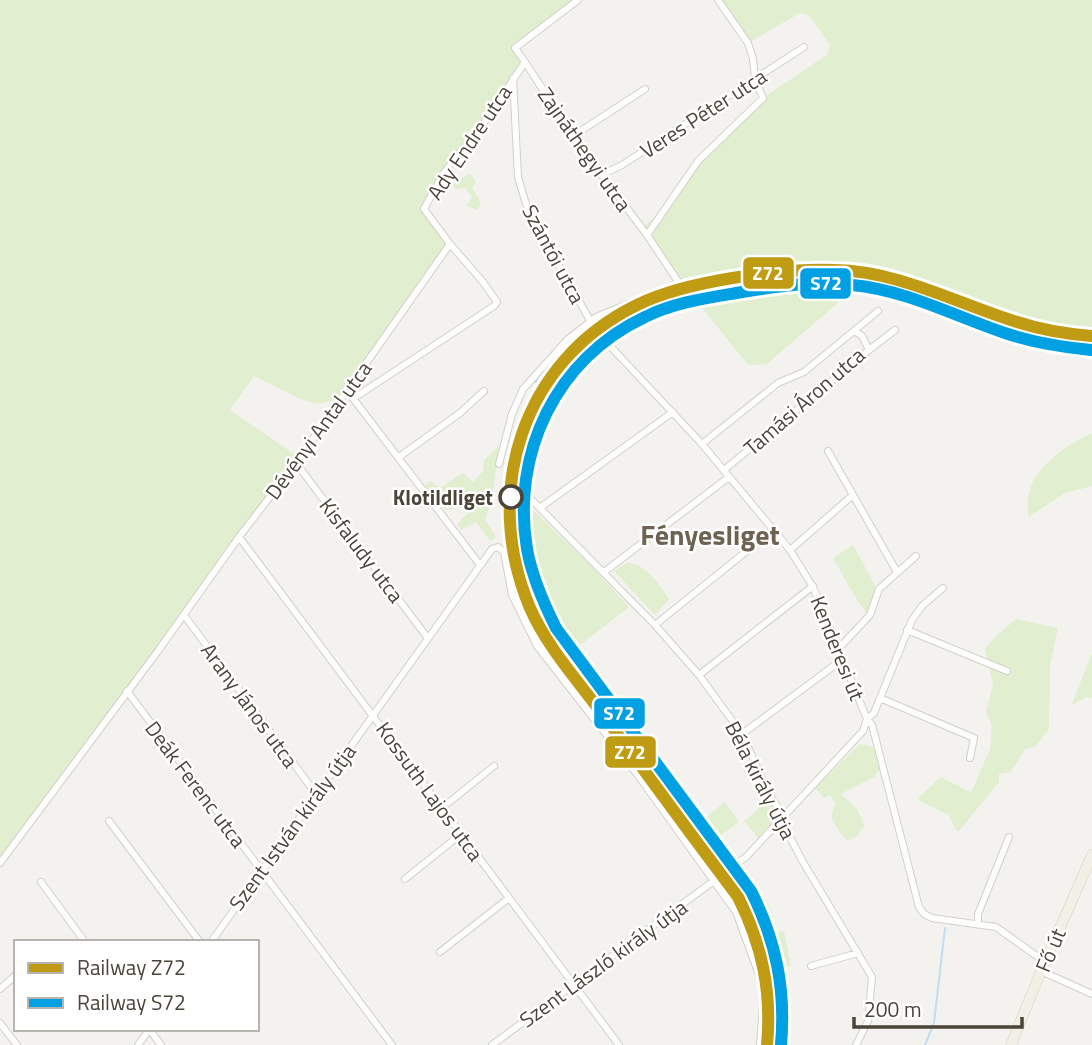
<svg xmlns="http://www.w3.org/2000/svg" width="1092" height="1045" font-family="'Titillium Web',sans-serif">
	<style>
		.green { fill: #e1eecf }
		.lines { fill: none; stroke-linecap: round; stroke-linejoin: round }
		.stream { stroke: #c0ddf1; stroke-width: 2 }
		.street-casing { stroke: #d2d0cb; stroke-width: 8 }
		.primary-casing { stroke: #d6cebb; stroke-width: 11 }
		.street { stroke: #fdfdfc; stroke-width: 6 }
		.primary { stroke: #f2efe6; stroke-width: 10 }
		.rail-1-casing { stroke: #fff; stroke-width: 18 }
		.rail-2-casing { stroke: #fff; stroke-width: 18 }
		.rail-1 { stroke: #bf9c14; stroke-width: 12 }
		.rail-2 { stroke: #00a0e3; stroke-width: 12 }
		.stop-dot { fill: #fff; stroke: #4b4439; stroke-width: 3.5 }
		.labels { text-anchor: middle; dominant-baseline: central; stroke-width: 5; stroke-linejoin: round; paint-order: stroke }
		.street-label { font-size: 21px; fill: #4b4439; stroke: #fff }
		.stop-label { font-size: 21px; font-weight: bold; fill: #4b4439; stroke: #fff; text-anchor: end }
		.district-label { font-size: 28px; font-weight: bold; fill: #6e6250; stroke: #fff }
		.line-badge { stroke: #fff; stroke-width: 2.5 }
		.badge-label { font-size: 19px; text-anchor: middle; font-weight: bold; fill: #fff }
	</style>
	<rect width="100%" height="100%" fill="#f4f2ee"/>
	<path class="green" d="M0,0H578L516,48L525,62L443,174L424,208L450,244L341,399L316,404L300,399L254,376L230,410L300,458L0,863Z
		M718,0H1092V331C1069,330 1046,326 1023,320C978,307 938,281 893,269C826,249 752,272 686,284L679,283L644,227L652,219L655,222L698,161L763,98L828,54L830,45L809,15L800,13L748,43Z
		M470,173L476,182L472,187L481,203L477,210L467,206L472,197L465,188L456,189L452,185Z
		M780,276C806,276 831,275 853,290L767,364L748,365L690,293L721,285Z
		M1092,433V486L1065,493L1029,517C1020,474 1060,449 1092,433Z
		M499,446L492,501L485,519L496,537L490,541L476,522L461,530L457,524L467,514L461,507L446,510L425,485L431,481L440,488L463,473L473,482L483,471L484,460Z
		M517,500L525,502L588,563L629,607L566,656C558,643 546,629 540,615C524,579 516,542 513,504Z
		M853,545L877,589L867,614L854,595L833,558Z
		M628,562C648,566 658,583 669,599L655,615L614,571Z
		M1016,619L1058,628L1050,665L1049,729L1035,747L1025,749L1011,772L999,774V782L959,831H957L948,815L918,800V798L941,777L970,792L972,791L990,749L992,727L986,712L993,684L985,649L994,638Z
		M1092,653V698L1086,697L1071,706Z
		M860,744L876,748L882,770L876,773V776L841,794L857,809L865,825L857,836L847,841L839,831L831,817L835,804L830,795L824,798L815,788Z
		M771,798L779,816L758,838L744,821Z
		M725,802L739,822L712,842L699,823Z
		M754,881L772,911L760,918L742,888Z
		M784,931L791,966L773,970L766,935Z"/>
	<g class="lines">
		<path class="stream" d="M535,382L544,378L585,332
			M925,1045L934,1023L945,928"/>
		<g class="street-casing">
			<path id="street" d="M513,78L518,177L526,204L539,230L596,331L702,444L790,550L813,587L867,719L872,725L919,907L924,914L932,918L996,927L1045,962
				M573,136L645,89
				M601,175L622,165L804,47
				M647,235L698,161L763,98L755,79L753,59L748,43L718,0
				M869,350L895,330
				M352,397L480,565
				M354,398L494,306L497,302L483,282L450,244L424,209L443,174L487,119L525,62L515,48L578,0
				M702,444L778,383L804,372L878,311
				M399,457L460,413L484,391
				M296,463L427,637
				M499,464L512,414L523,389L568,339L596,317L679,283L647,235L573,136L525,62
				M724,470L869,350L862,336L854,331
				M520,488L655,625L699,675L742,734L771,798L781,811L784,826L803,862L872,977L868,1021L856,1045
				M853,495L897,572
				M541,507L673,412
				M239,537L619,1045
				M790,550L853,495L828,451
				M604,572L729,477
				M184,615L316,794
				M655,625L774,529
				M907,630L1007,671
				M839,648L870,615L879,589L916,556
				M699,675L813,586
				M127,691L392,1045
				M880,698L974,738L970,758
				M742,734L843,659
				M442,808L494,766
				M109,821L200,942
				M0,863L158,651L239,537L296,463L450,244
				M405,879L461,834
				M41,882L85,942
				M978,924V914L1009,837
				M211,942L492,549L498,547L504,552L512,595L537,646L637,774L736,912L761,980L763,1006L760,1045
				M440,952L509,898
				M811,966L858,953
				M1041,971L1092,994
				M0,989L16,975
				M0,1023L17,1045
				M149,1029L161,1045
				M138,1045L150,1029
				M492,1045L746,857L863,731L867,719L874,713L912,620L922,606L943,588"/>
		</g>
		<g class="primary-casing">
			<path id="primary" d="M1011,1045L1041,971L1092,855"/>
		</g>
		<use href="#street" class="street"/>
		<use href="#primary" class="primary"/>
		<g class="rail-1-casing">
			<path id="rail-1" d="M767,1045C772,991 762,945 738,897C693,837 648,776 604,716C578,681 547,647 530,608C481,492 522,361 637,305C685,281 781,268 835,270C897,271 952,301 1011,320C1037,329 1064,334 1092,336"/>
		</g>
		<g class="rail-2-casing">
			<path id="rail-2" d="M781,1045C786,989 776,941 751,891L556,628C543,602 532,577 527,549C511,453 556,359 645,317C675,302 708,298 742,292C778,286 815,281 852,285C907,290 956,317 1008,334C1035,343 1062,347 1091,350"/>
		</g>
		<use href="#rail-1" class="rail-1"/>
		<use href="#rail-2" class="rail-2"/>
	</g>
	<circle class="stop-dot" cx="511" cy="497" r="11"/>
	<g class="labels">
		<g class="street-label">
			<text transform="translate(703 113) rotate(-33)">Veres Péter utca</text>
			<text transform="translate(469 142) rotate(-56)">Ady Endre utca</text>
			<text transform="translate(585 149) rotate(55)">Zajnáthegyi utca</text>
			<text transform="translate(554 254) rotate(62)">Szántói utca</text>
			<text transform="translate(804 401) rotate(-41)">Tamási Áron utca</text>
			<text transform="translate(318 430) rotate(-54)">Dévényi Antal utca</text>
			<text transform="translate(362 550) rotate(53)">Kisfaludy utca</text>
			<text transform="translate(838 648) rotate(68)">Kenderesi út</text>
			<text transform="translate(250 705) rotate(54)">Arany János utca</text>
			<text transform="translate(761 780) rotate(63)">Béla király útja</text>
			<text transform="translate(196 784) rotate(53)">Deák Ferenc utca</text>
			<text transform="translate(430 791) rotate(54)">Kossuth Lajos utca</text>
			<text transform="translate(292 827) rotate(-54)">Szent István király útja</text>
			<text transform="translate(1050 950) rotate(-67)">Fő út</text>
			<text transform="translate(603 963) rotate(-36)">Szent László király útja</text>
		</g>
		<g class="stop-label">
			<text x="493" y="497">Klotildliget</text>
		</g>
		<g class="district-label">
			<text x="710" y="534">Fényesliget</text>
		</g>
	</g>
	<g class="line-badge">
		<rect x="742" y="256" width="53" height="34" rx="7" fill="#bf9c14"/>
		<rect x="799" y="267" width="53" height="33" rx="7" fill="#00a0e3"/>
		<rect x="593" y="697" width="53" height="33" rx="7" fill="#00a0e3"/>
		<rect x="604" y="735" width="53" height="34" rx="7" fill="#bf9c14"/>
	</g>
	<g class="badge-label">
		<text x="768" y="280">Z72</text>
		<text x="826" y="290">S72</text>
		<text x="619" y="720">S72</text>
		<text x="630" y="759">Z72</text>
	</g>
	<rect x="14" y="940" width="245" height="91" fill="#ffffff" stroke="#b7b4b0" stroke-width="2"/>
	<rect x="28" y="963" width="35" height="10" fill="#bf9c14" stroke="#b7b4b0" stroke-width="2"/>
	<text x="77" y="975" font-size="21" fill="#4b4439">Railway Z72</text>
	<rect x="28" y="998" width="35" height="10" fill="#00a0e3" stroke="#b7b4b0" stroke-width="2"/>
	<text x="77" y="1010" font-size="21" fill="#4b4439">Railway S72</text>
	<path d="M854 1017v10h168v-10" fill="none" stroke="#4b4439" stroke-width="3.5"/>
	<text x="864" y="1017" font-size="21" fill="#4b4439" stroke="#ffffff" stroke-width="5" paint-order="stroke">200 m</text>
</svg>
